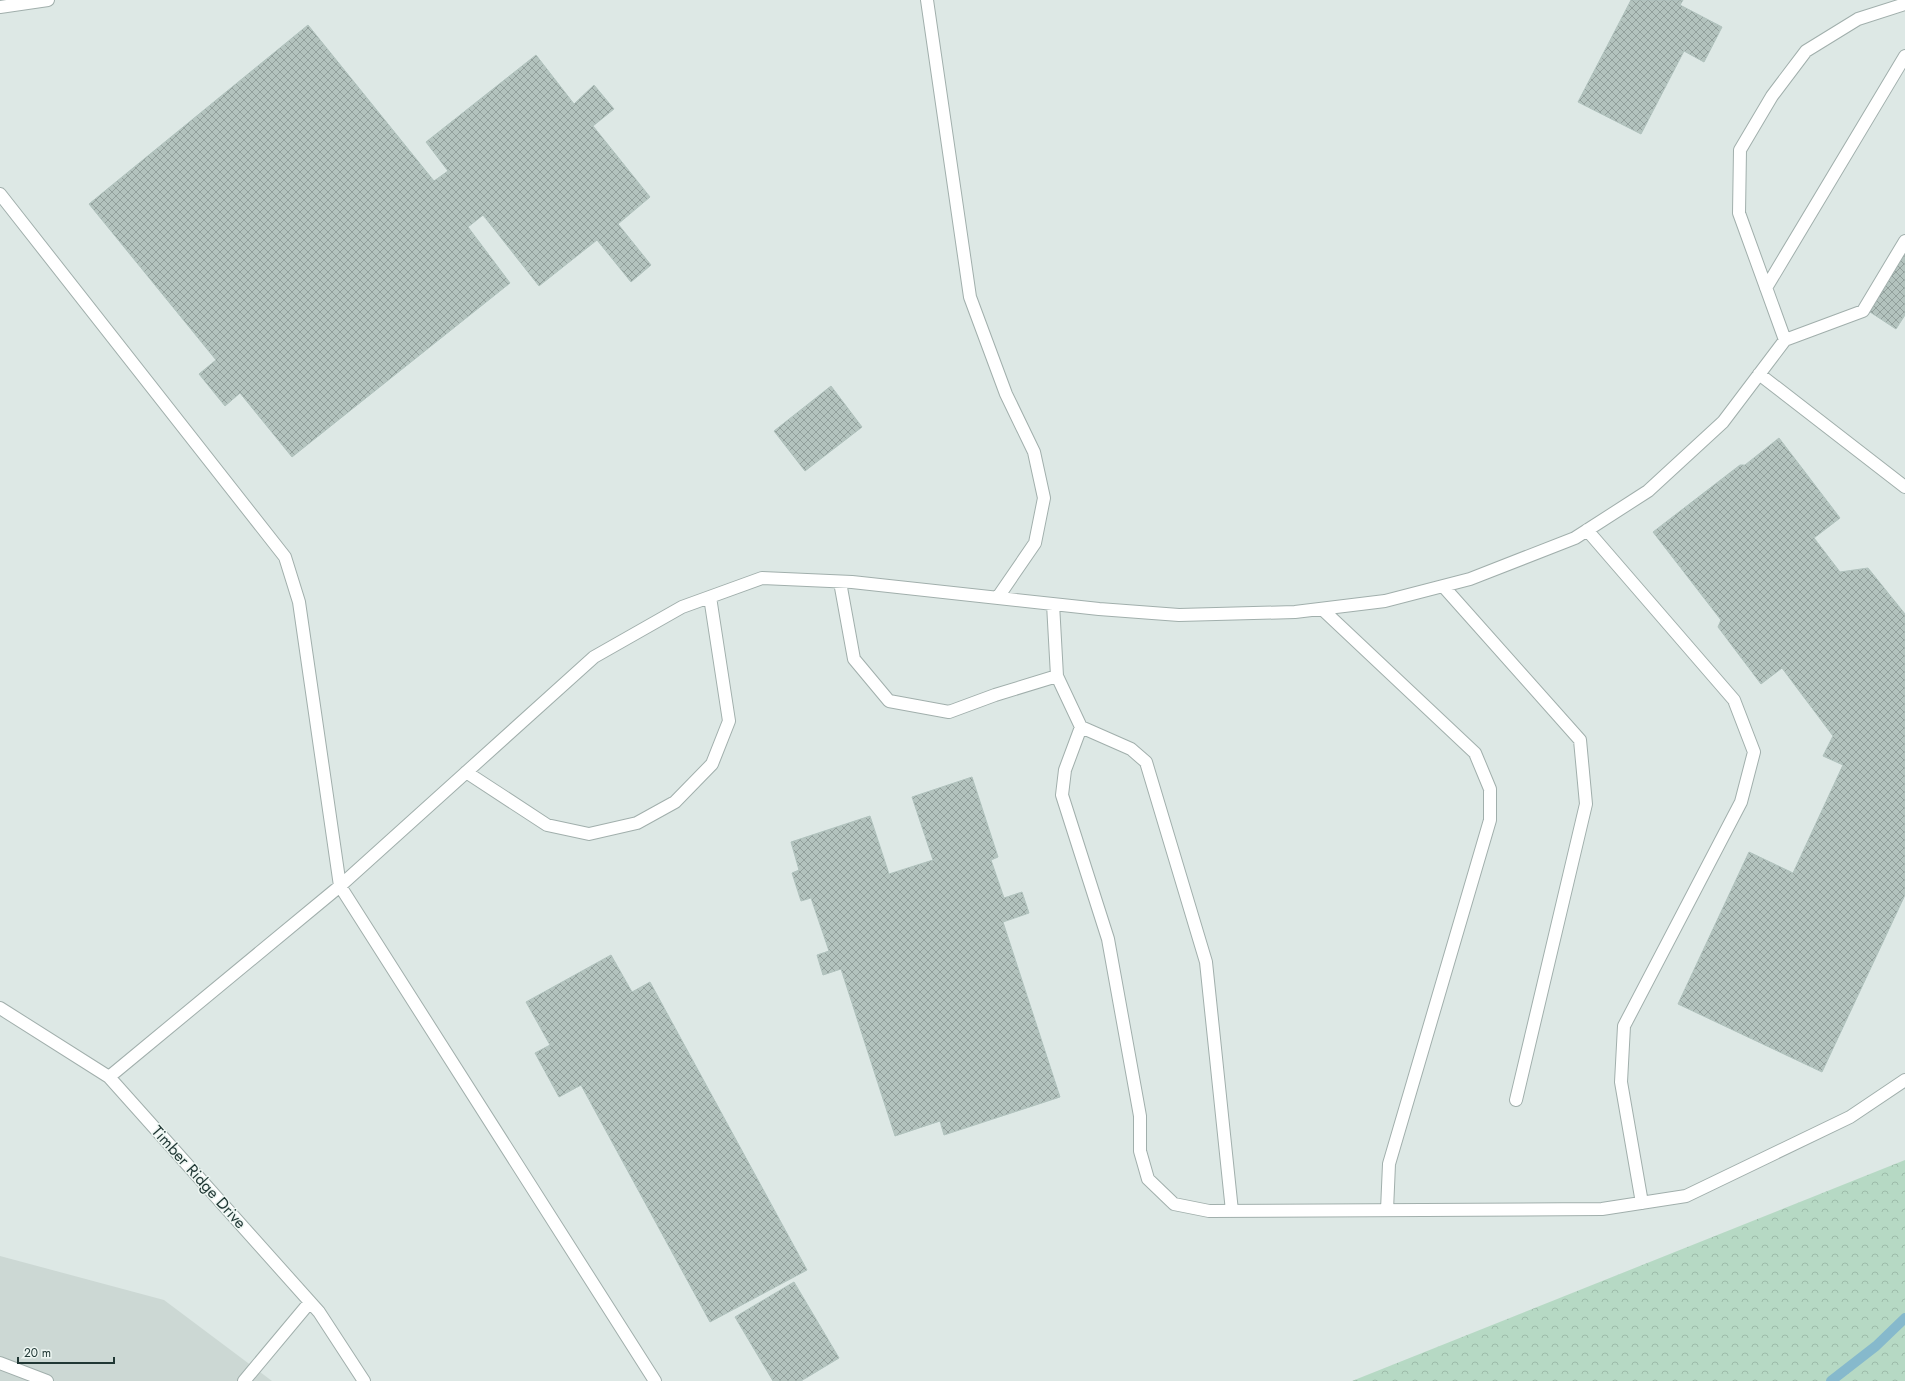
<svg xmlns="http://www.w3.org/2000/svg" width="1905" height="1381" font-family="Jost,sans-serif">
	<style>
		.built { fill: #ccd8d4 }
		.forest { fill: url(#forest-crowns) }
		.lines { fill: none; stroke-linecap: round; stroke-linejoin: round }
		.stream { stroke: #86b9cc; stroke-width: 10 }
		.building { fill: url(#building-cross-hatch); stroke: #b0c2bd }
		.minor-casing { stroke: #a1afac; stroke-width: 14 }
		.minor { stroke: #fff; stroke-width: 12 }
		.labels { text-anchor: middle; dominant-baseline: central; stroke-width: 3; stroke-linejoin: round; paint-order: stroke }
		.street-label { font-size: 16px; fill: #203734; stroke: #edf6f2 }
	</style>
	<defs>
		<pattern id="forest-crowns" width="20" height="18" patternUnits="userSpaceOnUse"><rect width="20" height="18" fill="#b6d9c4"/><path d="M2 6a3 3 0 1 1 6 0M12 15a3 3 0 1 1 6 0" fill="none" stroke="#9cbba9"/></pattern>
		<pattern id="building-cross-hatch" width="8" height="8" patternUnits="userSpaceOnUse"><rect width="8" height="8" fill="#b3c3be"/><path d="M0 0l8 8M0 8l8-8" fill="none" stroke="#919f9b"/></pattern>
	</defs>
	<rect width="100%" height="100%" fill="#dde8e5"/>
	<path class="built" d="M0,1256L164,1300L272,1381H0Z"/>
	<path class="forest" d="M1905,1160V1381H1352Z"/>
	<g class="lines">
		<path class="stream" d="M1831,1381L1876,1346L1905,1318"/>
	</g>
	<path class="building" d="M1631,0H1683L1680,5L1722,27L1704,62L1684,51L1641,134L1578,102Z
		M308,25L434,181L448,171L426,142L536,55L574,104L594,85L614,109L593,126L650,197L618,224L651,265L631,282L597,240L539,286L483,215L468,227L510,283L292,457L240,393L225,406L199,374L216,360L89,204Z
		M1905,252V315L1896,329L1867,310Z
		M831,386L862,427L805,471L774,431Z
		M1779,438L1840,518L1814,538L1840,572L1868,568L1905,614V895L1822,1072L1678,1004L1749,852L1793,873L1843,765L1823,756L1833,736L1782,668L1761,684L1718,627L1721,620L1653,532L1740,465H1745Z
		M972,777L998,857L991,860L1004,898L1022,892L1029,913L1003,922L1060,1097L944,1135L940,1121L895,1136L841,969L823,975L817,955L829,951L811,898L801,901L792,873L799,870L791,842L870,816L889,874L933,860L912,797Z
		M611,955L632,992L650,982L807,1270L710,1322L581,1085L559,1097L535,1053L550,1045L526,1002Z
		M794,1282L839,1358L801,1381H773L735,1317Z"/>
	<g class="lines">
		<g class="minor-casing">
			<path id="minor" d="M927,0L970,297L1006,394L1034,452L1044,498L1035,543L998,597
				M0,7L48,0
				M0,194L285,557L299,602L340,886L655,1381
				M1766,288L1905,56
				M1785,340L1739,213L1740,150L1772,96L1806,51L1858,19L1905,4
				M1759,374L1905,487
				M1587,530L1734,700L1754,752L1741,802L1624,1026L1621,1082L1642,1203
				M840,582L854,659L889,701L949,712L995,695L1057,676
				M1443,586L1580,740L1586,804L1516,1100
				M1053,604L1057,676L1081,727L1065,770L1062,795L1108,939L1140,1116V1151L1148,1179L1174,1204L1209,1211L1602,1209L1686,1196L1850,1117L1905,1080
				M1322,609L1475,753L1490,789V820L1389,1164L1387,1210
				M1081,727L1131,749L1146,762L1206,962L1232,1211
				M466,772L547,825L589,834L637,823L675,802L712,764L729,721L710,597
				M0,1008L109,1077L319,1312L364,1381
				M109,1077L340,886L594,657L682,607L762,578L852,582L1099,609L1179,615L1295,612L1385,601L1470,579L1575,538L1648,491L1723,422L1785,340L1863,311L1905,241
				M0,1363L47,1381
				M244,1381L310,1302"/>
		</g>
		<use href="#minor" class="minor"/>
	</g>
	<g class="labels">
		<g class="street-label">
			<text transform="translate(199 1177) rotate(48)">Timber Ridge Drive</text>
		</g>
	</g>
	<path d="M18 1357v6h96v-6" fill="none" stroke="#203734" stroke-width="2"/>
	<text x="24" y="1357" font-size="12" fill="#203734" stroke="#edf6f2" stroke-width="3" paint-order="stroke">20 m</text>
</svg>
